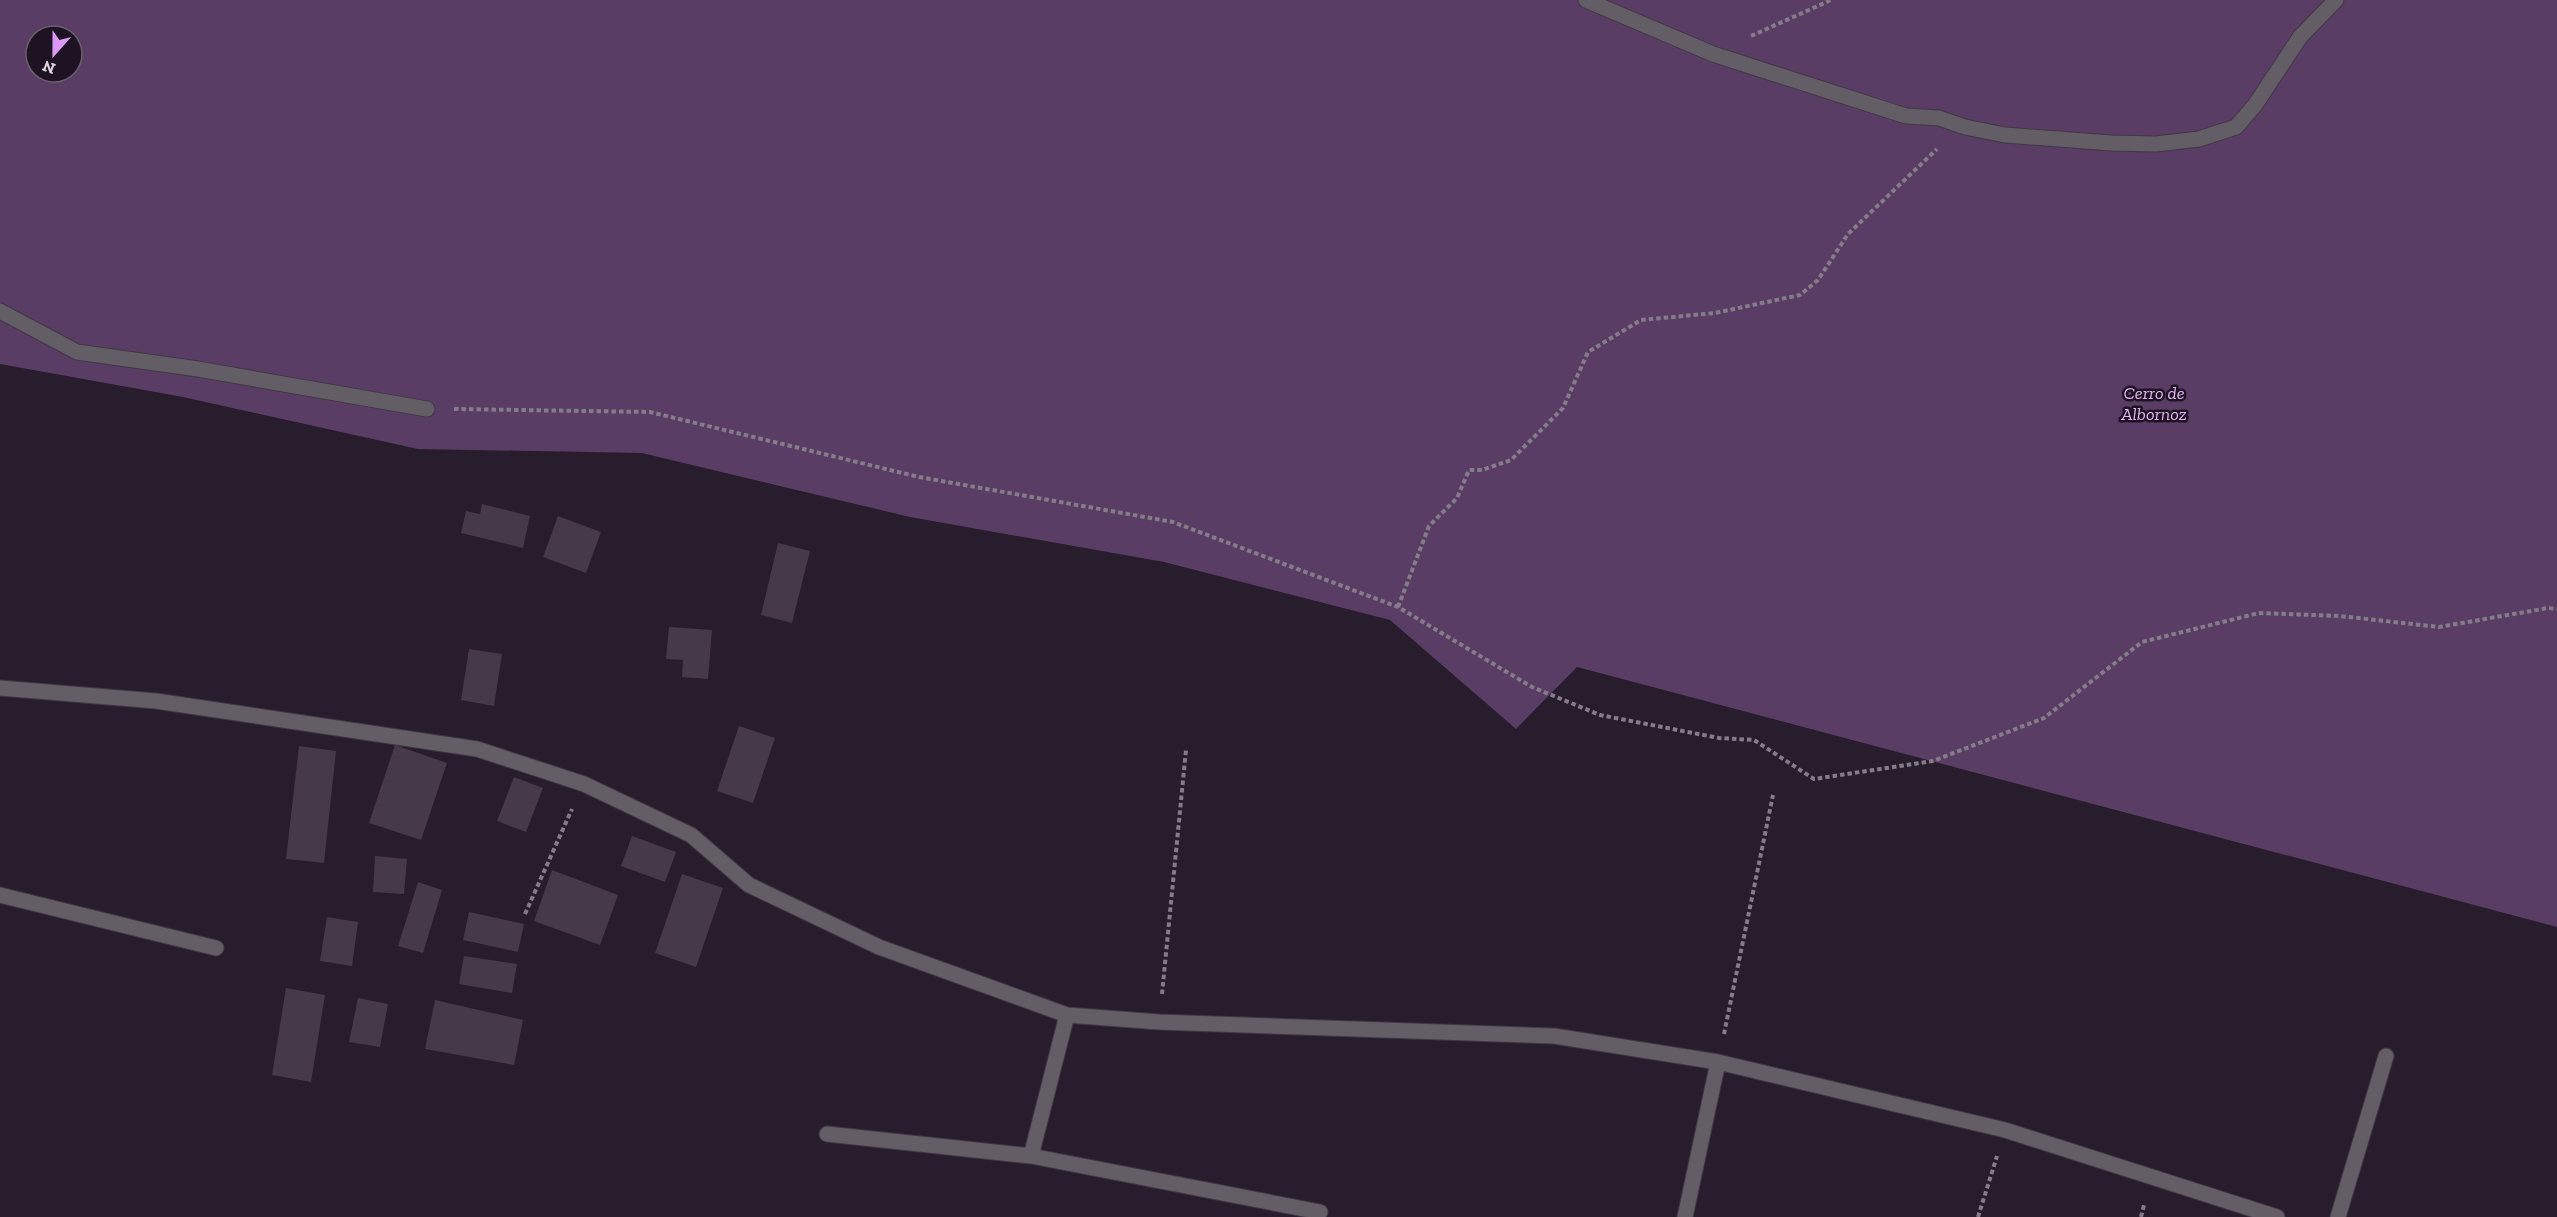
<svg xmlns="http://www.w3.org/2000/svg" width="2557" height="1217" font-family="'Zilla Slab',serif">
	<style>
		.forest { fill: #593d65; fill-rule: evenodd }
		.building { fill: #45394a }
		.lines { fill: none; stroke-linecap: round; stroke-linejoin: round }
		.service-casing { stroke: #413745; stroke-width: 17 }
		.minor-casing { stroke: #413745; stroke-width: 17 }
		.path { stroke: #857c89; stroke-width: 4; stroke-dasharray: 4.5 3; stroke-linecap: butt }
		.service { stroke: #635d65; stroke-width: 15 }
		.minor { stroke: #635d65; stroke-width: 15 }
		.labels { text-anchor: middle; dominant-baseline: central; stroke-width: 5; stroke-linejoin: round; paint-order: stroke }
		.park-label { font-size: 18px; font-style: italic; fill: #e4b5f7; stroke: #1e1322 }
	</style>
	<rect width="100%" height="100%" fill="#271d2c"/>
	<path class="forest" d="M0,0H2557V927L1577,667L1516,729L1390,620L1164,562L910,517L642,453L418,449L183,397L0,364ZM36,36H72V72H36Z"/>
	<path class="building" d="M482,504L530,516L523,548L461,533L466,511L480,514Z
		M558,516L601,532L586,573L543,557Z
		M778,543L810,551L792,623L761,615Z
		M669,627L712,630L708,679L682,677L683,660L666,659Z
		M469,649L502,654L494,706L461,700Z
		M739,726L775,738L753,803L717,791Z
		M395,745L447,763L421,840L369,823Z
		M299,746L336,751L324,863L286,859Z
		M514,777L543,788L526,832L497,821Z
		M632,836L676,852L665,882L621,866Z
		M375,856L407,859L404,894L373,892Z
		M552,870L618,895L600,945L534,921Z
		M682,874L723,888L696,967L655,953Z
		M418,882L442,890L423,953L398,946Z
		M469,912L524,924L518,952L463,940Z
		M327,917L358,922L352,966L320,961Z
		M464,956L517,964L512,993L459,984Z
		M286,988L325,995L311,1082L272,1075Z
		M358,998L388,1004L380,1047L349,1042Z
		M435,1000L523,1020L514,1065L425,1049Z"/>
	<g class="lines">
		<g class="service-casing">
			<path id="service" d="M0,311L77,352L198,369L427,409"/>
		</g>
		<g class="minor-casing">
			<path id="minor" d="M1586,0L1713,54L1906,116L1939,118L1965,127L2005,135L2111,143L2156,144L2199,139L2236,127L2255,105L2300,37L2336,0
				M0,688L156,701L477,749L584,784L691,835L749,885L879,947L1067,1015L1159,1022L1554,1036L1718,1062L2005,1130L2277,1217
				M0,895L216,948
				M827,1134L1031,1156L1320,1212
				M1031,1156L1067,1015
				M1685,1217L1718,1062
				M2338,1217L2386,1056"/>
		</g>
		<path class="path" d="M1751,36L1831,0
			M454,409L650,412L919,477L1173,522L1398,607L1532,687L1600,715L1719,738L1754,740L1814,779L1933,761L2044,718L2142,642L2259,613L2340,616L2439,627L2548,608L2557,609
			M1398,607L1429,526L1457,498L1469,470H1482L1511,460L1563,408L1588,352L1641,320L1715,313L1800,295L1818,280L1848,234L1937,149
			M525,914L572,809
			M1162,994L1186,750
			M1724,1034L1773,795
			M1978,1217L1997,1156
			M2141,1217L2144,1205"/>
		<use href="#service" class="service"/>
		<use href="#minor" class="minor"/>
	</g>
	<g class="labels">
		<g class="park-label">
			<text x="2154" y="393">Cerro de<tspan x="2154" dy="21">Albornoz</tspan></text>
		</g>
	</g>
	<g transform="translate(54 54) rotate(201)"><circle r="28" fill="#1e1322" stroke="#6b616e" stroke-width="1.5"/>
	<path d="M0-4.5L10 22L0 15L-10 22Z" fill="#db99f5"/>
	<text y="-9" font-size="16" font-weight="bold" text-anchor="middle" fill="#ded6e1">N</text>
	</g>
</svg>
